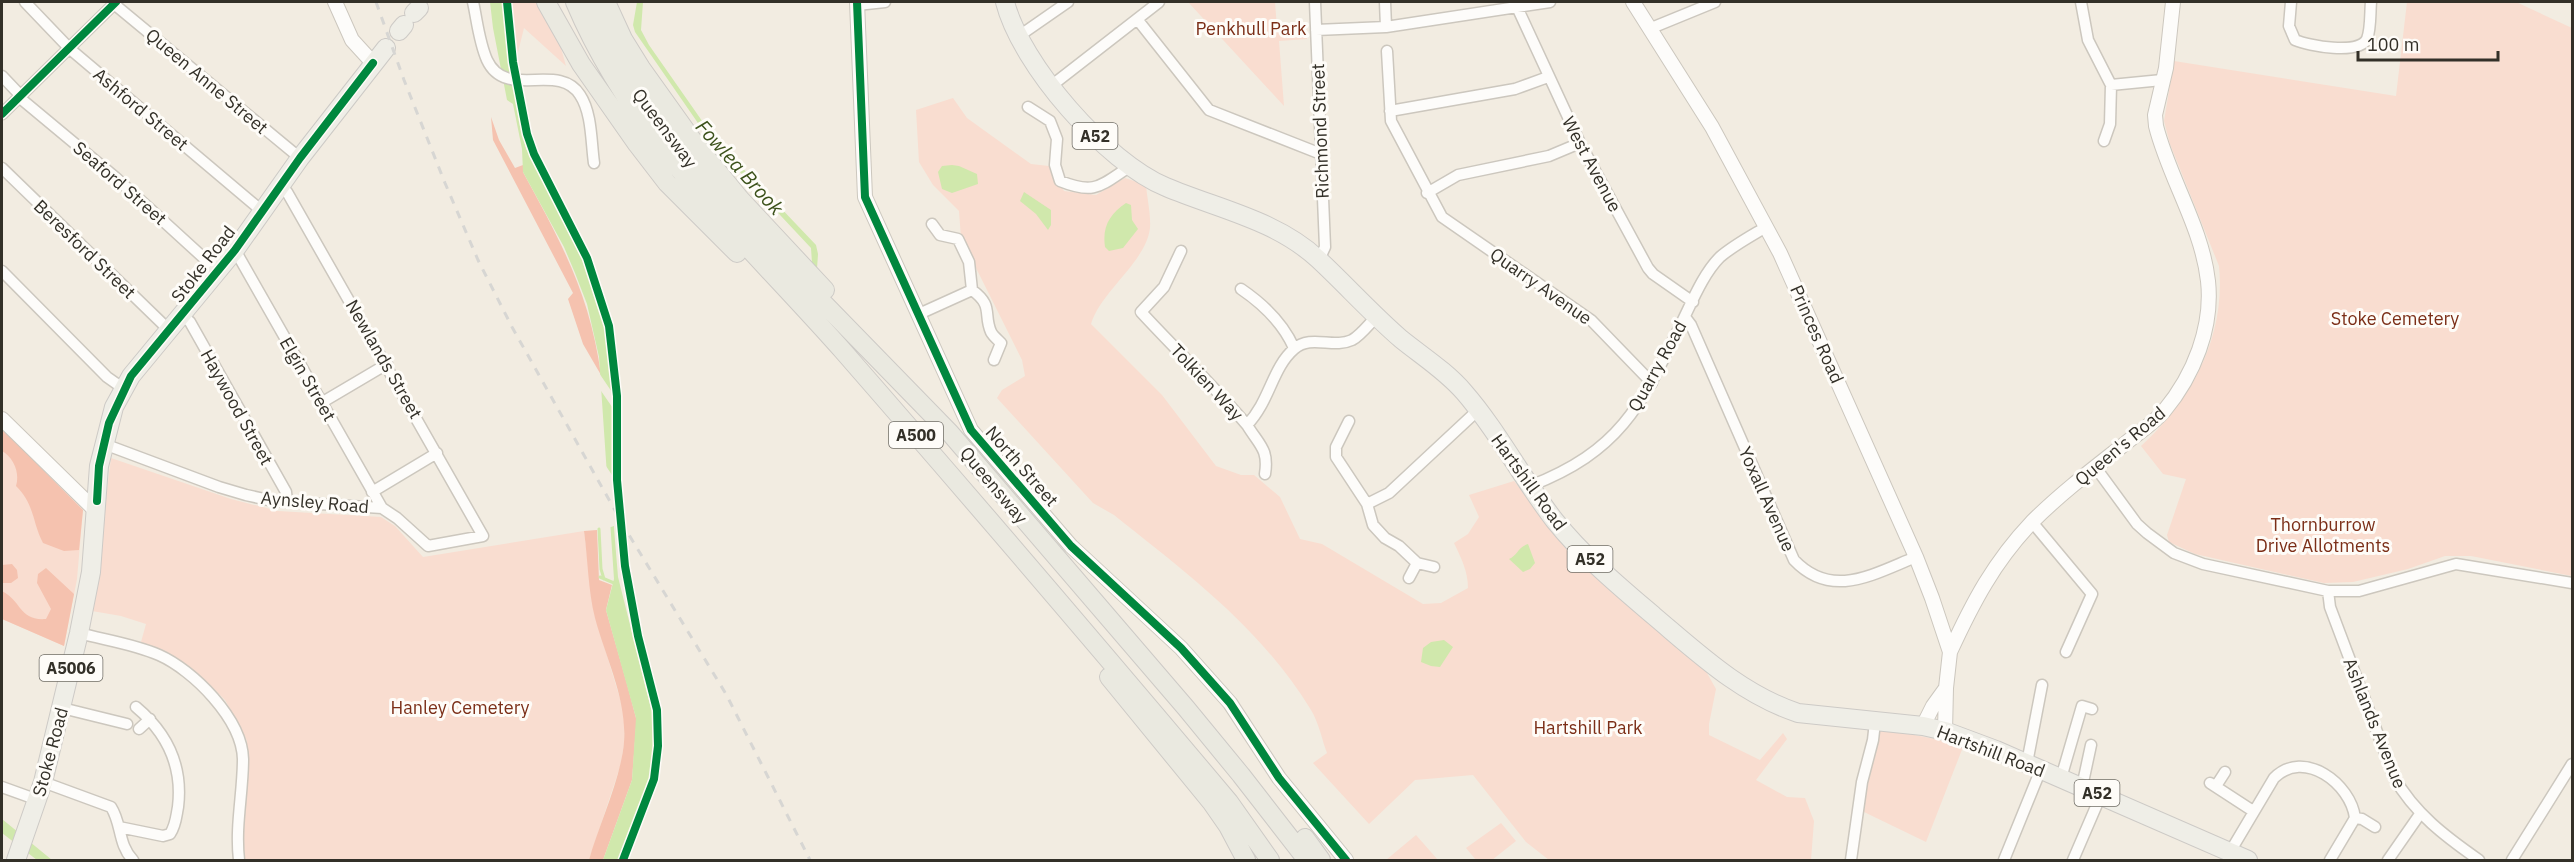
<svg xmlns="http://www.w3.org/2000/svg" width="2574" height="862" font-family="'IBM Plex Sans',sans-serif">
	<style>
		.green { fill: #f9ddd0 }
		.forest { fill: #f5c2af }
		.water { fill: #d0e8ac }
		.pier { fill: #f2ece1 }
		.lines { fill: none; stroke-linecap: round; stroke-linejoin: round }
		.stream { stroke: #d0e8ac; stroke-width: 3 }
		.minor-casing { stroke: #ccc7be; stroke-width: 13 }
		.tertiary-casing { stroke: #ccc7be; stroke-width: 16 }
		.primary-casing { stroke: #cdcac6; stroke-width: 20 }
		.trunk-casing { stroke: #cdcac6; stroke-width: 20 }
		.minor { stroke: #fdfcfa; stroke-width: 10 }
		.tertiary { stroke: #fdfcfa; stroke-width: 14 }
		.primary { stroke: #efeee7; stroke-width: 18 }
		.trunk { stroke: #eae9e0; stroke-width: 18 }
		.rail { stroke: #d7d6d3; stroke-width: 3; stroke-dasharray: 8 8; stroke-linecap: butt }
		.cycleway-casing { stroke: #fefcf8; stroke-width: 11 }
		.cycleway { stroke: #00873e; stroke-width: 8 }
		.labels { text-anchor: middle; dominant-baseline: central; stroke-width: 6; stroke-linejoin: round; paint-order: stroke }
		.shield { fill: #fefcf8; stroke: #706d66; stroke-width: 1.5 }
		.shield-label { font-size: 16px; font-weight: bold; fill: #333028 }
		.park-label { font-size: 18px; fill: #7b2e17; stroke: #fefcf8 }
		.street-label { font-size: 18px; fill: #333028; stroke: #fefcf8 }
		.water-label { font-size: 20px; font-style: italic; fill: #3c521b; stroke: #fefcf8 }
	</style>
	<rect width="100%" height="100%" fill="#f2ece1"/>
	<path class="green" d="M509,2H537L561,48L566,66L524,28L517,56L513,41Z
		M1188,2H1275L1277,28L1307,26V39L1279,41L1284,106Z
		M2407,2H2516L2572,28V576L2471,556H2445L2408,569L2353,582L2324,583L2195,554L2169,542L2167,535L2186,479L2163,474L2141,446C2192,400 2226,336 2219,266L2170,144L2164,121L2174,61L2396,96Z
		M953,98L967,118L1031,164L1049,166L1064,191L1096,195L1125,178L1146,185C1147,198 1151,214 1150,228C1146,262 1101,291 1091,324L1162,395L1216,466L1241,475H1254L1280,497L1300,539L1322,544L1423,604L1441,603L1468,588C1468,571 1461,558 1454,543L1468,534L1479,517L1469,495L1514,481L1568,549L1703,666L1716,689L1709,724V735L1760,760L1783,733L1787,739L1756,780L1787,797L1805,798L1814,821L1811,860H1549L1526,842L1473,775L1415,780L1369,824L1313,763L1327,753C1322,740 1319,723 1311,710C1261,628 1188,574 1114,515L1093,503L997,398L1002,390L1025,376L1022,360L961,238L959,211L933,185L919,162L916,110Z
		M2,429L83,510L77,579L64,646L2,619Z
		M111,458L231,499L278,511L381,517L395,526L423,557L584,531L595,616L624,712V743L621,764L589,860H244L241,832L247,741L225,700L213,688L185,663L141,642L146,624L121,616L92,611Z
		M1879,728L1945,741L1963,747L1926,842L1862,811Z
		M1501,823L1516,841L1492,860H1476L1466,848Z
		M1416,835L1438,860H1386Z"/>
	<path class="forest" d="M491,117L499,140L515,168L523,165V172C561,242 590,294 601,375L583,344L568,299L573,293L493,140Z
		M2,429L83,510L79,550L64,551L43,543C32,522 35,505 16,486C20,473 14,458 2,451Z
		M597,530L599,580L612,585L606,610L627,684L636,718V728L632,780L603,860H589C599,824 621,779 624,742C627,699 606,659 595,618C588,590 588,560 584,531Z
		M12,564L17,570L18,578L11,583H2V565Z
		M46,568L74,594L64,646L2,619V591C22,601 19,621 46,619L51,609L37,583L38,574Z"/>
	<path class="water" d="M490,2H504L511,71L526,149L536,162L581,250L594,284L609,345L616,412L614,528L618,577L655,724L652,783L620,860H603L632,780L636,718L606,610L614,579L599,357L587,304L575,273L564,247L523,172L522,149L513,104L507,100L493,28Z
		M637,2H643L641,30L649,45L714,138L816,245L818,254L817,269L812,263L811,248L709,139L635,32L633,25Z
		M952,165L959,166L977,174L978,184L952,193L942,189L938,172L942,166Z
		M1024,192L1051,210V225L1048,230L1036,214L1020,201Z
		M1126,203L1131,205L1132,220L1138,229L1123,248L1109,251L1105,247C1102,226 1110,214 1126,203Z
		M1528,544L1535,563L1530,569L1523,572L1509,559C1517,556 1518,547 1528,544Z
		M1444,640L1453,647L1440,667L1431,666L1421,662L1423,648L1431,642Z
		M2,819L52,860H37L2,833Z"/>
	<path class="pier" d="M597,370L618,401L619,417L599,388Z
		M602,460L618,484L617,532L614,526L608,528Z"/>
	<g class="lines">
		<path class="stream" d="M599,529L601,569L604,579
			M600,577L614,583"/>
		<g class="minor-casing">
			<path id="minor" d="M25,2L70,49L262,211
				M473,2C477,20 479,42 487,60C506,101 558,61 580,95C592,113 591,142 594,163
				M1315,2L1325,247L1319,260
				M1385,2L1386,27
				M2081,2L2088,40L2111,85L2110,124L2104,141
				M2291,2L2289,26L2295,40C2309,46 2359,55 2367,39C2371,29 2370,12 2371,2
				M114,4L300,158
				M857,5L885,2
				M1517,7L1580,143L1648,268L1653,274L1693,302
				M1137,19L1209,110L1321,154
				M1649,29L1715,2
				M1316,30L1386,27L1550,2
				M1019,36L1068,2
				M1387,51L1391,121L1442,217L1591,320L1652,383
				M2,76L21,96
				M2111,85L2162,80
				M1051,86L1159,2
				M20,98L115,177L218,271
				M1028,107L1050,121L1057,139L1055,165L1060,181C1095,195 1100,186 1129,167
				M1390,111L1515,89L1548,77
				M2,114L116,2
				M2,168L169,330
				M1427,193L1458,175L1549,156L1580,143
				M932,224L940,235L958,239L969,262L972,290
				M235,250L382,508
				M1181,251L1164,287L1141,312C1176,350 1213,385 1247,425C1270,401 1272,368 1294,349C1311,334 1333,349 1352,340C1361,335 1369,324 1376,317
				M2,271L107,377L124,389
				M1241,289C1263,304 1283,323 1294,348
				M972,290C994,306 983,314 991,332C993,336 998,340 1001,343L994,360
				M919,314L972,290
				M182,315L190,322L286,492L287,502
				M1685,317L1691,325L1794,560C1832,600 1873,574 1916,557
				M321,403L387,364
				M1349,421L1336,447V457L1367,504L1373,525L1385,538L1399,546L1417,563L1434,567
				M1247,425C1259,445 1269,449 1265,474
				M104,444L219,487L246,495L273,501L382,508L397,518L428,546L483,536L287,192L279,186
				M2096,468L2137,524L2147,533L2174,553L2203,564L2328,591H2359L2456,564L2572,583
				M1530,486C1620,451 1641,406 1681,324C1692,302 1703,274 1720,257C1734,245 1751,236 1766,227
				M372,492L437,453
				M1367,504L1389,493L1477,411
				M2032,522L2092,594L2066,652
				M1409,578L1417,563
				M2328,591L2330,607L2394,777C2414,813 2446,837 2479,860
				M79,633C105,640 134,644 159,655C193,670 242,719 243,759C243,793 235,826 239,860
				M62,708L127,724
				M139,729L150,719
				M2027,763L2042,685
				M2061,778L2082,706L2092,709
				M43,782L111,807C122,824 118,845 133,860
				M2210,783L2253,811
				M2216,786L2225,772
				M2,787L38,800
				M2082,787L2091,745
				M2355,818L2362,819L2375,827
				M119,827L163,836L170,834C176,825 176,817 178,807C183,766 167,733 136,707
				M2230,852L2274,778C2304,748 2351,784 2355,818
				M1851,860L1862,782L1873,740L1875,722
				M2004,860L2041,769
				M2073,860L2101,795
				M2330,860L2355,818
				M2388,860L2420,814
				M2512,860L2572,764"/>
		</g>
		<g class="tertiary-casing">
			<path id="tertiary" d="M335,2L352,40L373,63
				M857,2L865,197L971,430L1071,546L1181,648L1230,703L1279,778L1346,860
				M1633,2L1712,127L1780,253L1916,557L1932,598L1950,652L1946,688L1945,731
				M2,419L96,511
				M1950,652C1973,602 1994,562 2032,522C2061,493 2094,468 2126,443C2138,433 2154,423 2164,411C2194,375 2213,327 2208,281C2202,227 2169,178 2156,126L2155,115L2166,68L2173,2
				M1923,726L1933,706L1946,688"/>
		</g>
		<g class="primary-casing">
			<path id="primary" d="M1005,2C1021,65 1106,162 1166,187C1218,209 1276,220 1318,259C1346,285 1372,314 1401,339C1422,356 1446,371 1464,392C1498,431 1523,480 1555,521C1584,557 1619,586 1654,616C1699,654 1741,694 1798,713L1923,726L1945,731L1996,750L2248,860
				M414,13L419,8
				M399,31L404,25
				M16,860L43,782L79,633L91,572L99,466L114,407L131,376L235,250L300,158L386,48"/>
		</g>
		<g class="trunk-casing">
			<path id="trunk" d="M546,2L581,64L637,144L667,183L737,253
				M575,2C634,142 744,239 843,351C973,500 1102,651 1229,802L1270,860
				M591,2L634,87L673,143L721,198L950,433L1186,708L1241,775L1307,860
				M606,2L623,39L641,68L696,145L740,199L825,290
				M1109,677L1212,803L1228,826L1246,860
				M1305,838L1321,860"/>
		</g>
		<use href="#minor" class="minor"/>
		<use href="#tertiary" class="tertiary"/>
		<use href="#primary" class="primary"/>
		<use href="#trunk" class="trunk"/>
		<path class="rail" d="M376,2L404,80L445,183L478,260L512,327L626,530L726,694L810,860"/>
		<g class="cycleway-casing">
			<path id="cycleway" d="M507,2L513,62L527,134L534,154L587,258L609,326L617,396V480L625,566L638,636L657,710L658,746L654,779L623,860
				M857,2L865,197L971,430L1071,546L1181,648L1230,703L1279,778L1346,860
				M2,114L116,2
				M97,501L99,466L109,423L131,376L235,250L300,158L373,63"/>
		</g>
		<use href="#cycleway" class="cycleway"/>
	</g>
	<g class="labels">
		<g class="shield">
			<rect x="1072.5" y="123" width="45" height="26" rx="4.5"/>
			<rect x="889" y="422" width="54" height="26" rx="4.5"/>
			<rect x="1567.5" y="546" width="45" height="26" rx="4.5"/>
			<rect x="39.5" y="655" width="63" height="26" rx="4.5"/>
			<rect x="2074.5" y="780" width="45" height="26" rx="4.5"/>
		</g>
		<g class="shield-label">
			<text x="1095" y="136">A52</text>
			<text x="916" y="435">A500</text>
			<text x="1590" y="559">A52</text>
			<text x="71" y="668">A5006</text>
			<text x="2097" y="793">A52</text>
		</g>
		<g class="park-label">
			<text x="1251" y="28">Penkhull Park</text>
			<text x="2395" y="318">Stoke Cemetery</text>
			<text x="2323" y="524">Thornburrow<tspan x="2323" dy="21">Drive Allotments</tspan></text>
			<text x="460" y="707">Hanley Cemetery</text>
			<text x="1588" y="727">Hartshill Park</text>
		</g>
		<g class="street-label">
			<text transform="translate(207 81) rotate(40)">Queen Anne Street</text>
			<text transform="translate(141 109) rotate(40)">Ashford Street</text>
			<text transform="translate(665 128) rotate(53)">Queensway</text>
			<text transform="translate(1320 131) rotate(-92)">Richmond Street</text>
			<text transform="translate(1592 164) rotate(62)">West Avenue</text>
			<text transform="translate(120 183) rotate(41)">Seaford Street</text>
			<text transform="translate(85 249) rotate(44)">Beresford Street</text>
			<text transform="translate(203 264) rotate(-52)">Stoke Road</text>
			<text transform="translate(1541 286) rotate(35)">Quarry Avenue</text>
			<text transform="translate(1817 334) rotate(66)">Princes Road</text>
			<text transform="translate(384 359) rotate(60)">Newlands Street</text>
			<text transform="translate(1657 366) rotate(-61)">Quarry Road</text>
			<text transform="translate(308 379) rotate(60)">Elgin Street</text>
			<text transform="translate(1207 382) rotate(47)">Tolkien Way</text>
			<text transform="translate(237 407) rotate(61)">Haywood Street</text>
			<text transform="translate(2120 446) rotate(-40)">Queen's Road</text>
			<text transform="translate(1022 466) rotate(49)">North Street</text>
			<text transform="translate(1529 482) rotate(54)">Hartshill Road</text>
			<text transform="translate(994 485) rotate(50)">Queensway</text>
			<text transform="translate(1767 499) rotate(66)">Yoxall Avenue</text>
			<text transform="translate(315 502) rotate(5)">Aynsley Road</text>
			<text transform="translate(2375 723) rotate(68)">Ashlands Avenue</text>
			<text transform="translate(1991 751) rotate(21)">Hartshill Road</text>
			<text transform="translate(50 752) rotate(-75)">Stoke Road</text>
		</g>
		<g class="water-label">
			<text transform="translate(740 167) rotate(48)">Fowlea Brook</text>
		</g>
	</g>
	<rect width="2574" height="862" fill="none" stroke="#333028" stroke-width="6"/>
	<path d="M2358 51v9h140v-9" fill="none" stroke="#333028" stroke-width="3"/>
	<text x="2367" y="51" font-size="18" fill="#333028" stroke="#fefcf8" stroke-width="4.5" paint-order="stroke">100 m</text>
</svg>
